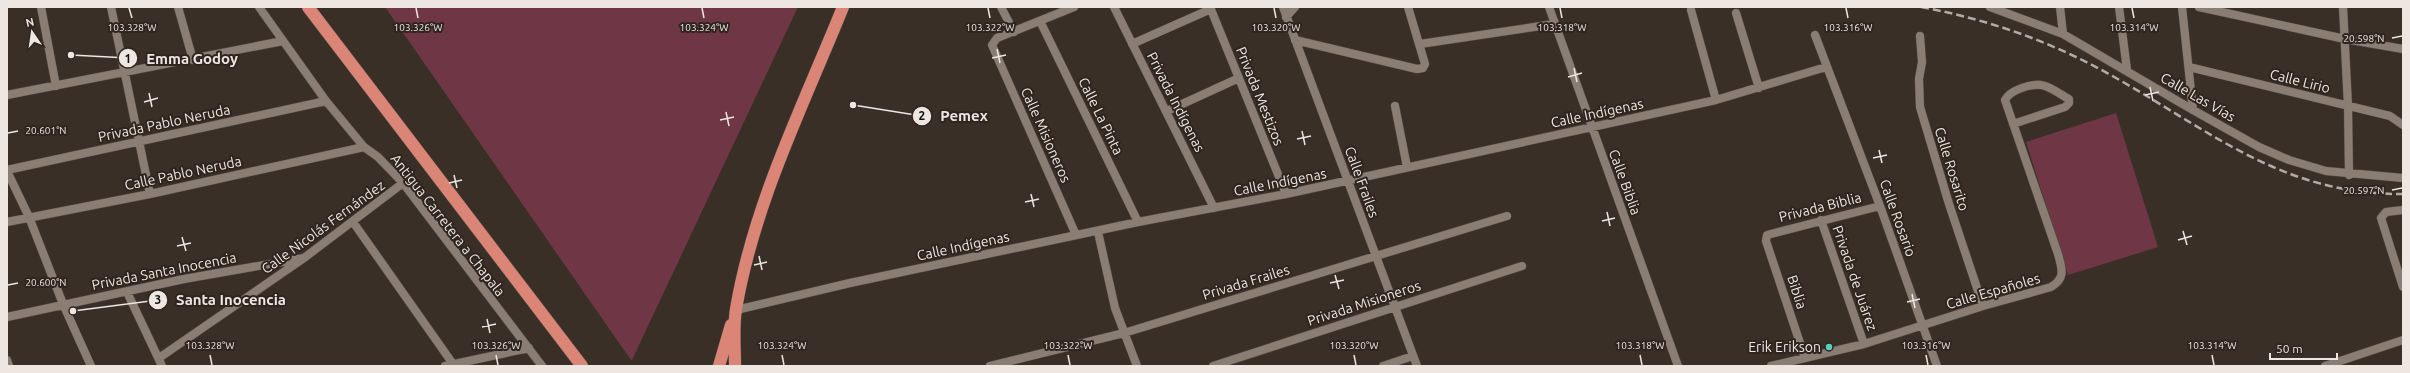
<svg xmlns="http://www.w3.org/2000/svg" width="2410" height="373" font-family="Ubuntu,sans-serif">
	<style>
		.green { fill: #6f3746 }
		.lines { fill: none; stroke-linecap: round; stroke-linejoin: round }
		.street-casing { stroke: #564d46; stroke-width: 9 }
		.highway-casing { stroke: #564d46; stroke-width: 13 }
		.street { stroke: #8a7d74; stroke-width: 8 }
		.highway { stroke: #db8577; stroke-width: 12 }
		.rail { stroke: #b3aba5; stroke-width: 2.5; stroke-dasharray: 8 4; stroke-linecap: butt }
		.ticks { fill: none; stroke: #ede6e1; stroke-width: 1.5 }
		.poi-dot { fill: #56cec2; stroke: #30251e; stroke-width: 1.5 }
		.labels { text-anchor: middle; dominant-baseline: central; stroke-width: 4; stroke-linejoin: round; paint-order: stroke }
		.street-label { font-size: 14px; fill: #ede6e1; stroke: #30251e }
		.poi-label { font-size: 14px; fill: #ede6e1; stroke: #30251e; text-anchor: end }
		.ticks-label { font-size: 10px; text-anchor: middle; fill: #ede6e1; stroke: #30251e; stroke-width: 4; stroke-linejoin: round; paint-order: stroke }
		.leader { fill: none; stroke: #ede6e1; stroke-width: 1.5 }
		.callout-dot { fill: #ede6e1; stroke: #30251e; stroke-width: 1.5 }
		.mark-label { font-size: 12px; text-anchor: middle; font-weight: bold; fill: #111 }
		.callout-label { font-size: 15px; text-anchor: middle; font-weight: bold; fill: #ede6e1; stroke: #30251e; stroke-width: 4; stroke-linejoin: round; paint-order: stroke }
	</style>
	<rect width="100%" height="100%" fill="#3a2f27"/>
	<path class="green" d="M385,7H798L632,360H631Z
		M2116,113L2158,247L2068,275L2026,142Z"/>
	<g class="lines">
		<g class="street-casing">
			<path id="street" d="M41,7L56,86
				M111,7L150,194
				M178,7L193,60
				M259,7L326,101L364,147L378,157L403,183L542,366
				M1001,7L1014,32
				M1074,7L997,38L992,45L1076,235
				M1114,7L1214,208
				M1210,7L1286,194
				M1283,7L1417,366
				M1549,7L1678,366
				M1990,7L2063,34L2193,110L2259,147L2289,160L2326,171L2403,178
				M2060,7L2063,34
				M2119,7L2127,70
				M2182,7L2193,110
				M2199,7L2345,39L2403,49
				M2343,7L2348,106L2349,175
				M1691,10L1716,100
				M1736,13L1759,88
				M1286,17L1295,7
				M1040,21L1138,222
				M1815,35L1880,206L1937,366
				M1920,36L1922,62L1919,79L1920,107L1949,204L1983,306
				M1295,40L1417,69L1423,68L1425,64L1408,7
				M1132,44L1211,9
				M1420,44L1554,24
				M2189,67L2390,116L2403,125
				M7,95L283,41
				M1395,106L1407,167
				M1167,111L1239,78
				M7,170L326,101
				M7,171L29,217L63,304L91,366
				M2403,210L2386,212L2381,218L2403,287
				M1821,220L1864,344
				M7,222L150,194L364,147
				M353,222L453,364
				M1098,232L1115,308L1137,366
				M127,292L162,366
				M736,310L850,283L1138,222L1286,194L1716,100L1826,67
				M7,317L184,279L304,258
				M159,358L304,258L403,183
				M1805,358L1766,241L1767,235L1880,206
				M7,360L9,366
				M445,366L529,348
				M990,366L1124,333L1507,216
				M1213,366L1522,266
				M1383,366L1413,356
				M1771,366L1864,344L1983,306L2051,287C2066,278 2062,269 2058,254L2005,100C2010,90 2030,84 2041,85C2050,86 2061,95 2069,99V103L2065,107L2013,124
				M2325,366L2403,340"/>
		</g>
		<g class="highway-casing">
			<path id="highway" d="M308,7L582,366
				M719,366L731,325
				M735,366C735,347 733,327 736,309C754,203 803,106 843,7"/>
		</g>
		<use href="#street" class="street"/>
		<use href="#highway" class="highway"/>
		<path class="rail" d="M1921,7C1991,20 2055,43 2116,78C2213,133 2285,195 2403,194"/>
	</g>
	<path class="ticks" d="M129,8L132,18M416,8L418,18M702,8L704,18M988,8L990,18M1274,8L1276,18M1560,8L1562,18M1846,8L1848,18M2132,8L2134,18M2392,38L2402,36M997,49L1000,63M992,58L1006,55M1574,68L1577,82M1568,77L1582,73M2150,87L2153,101M149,93L152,107M2145,95L2159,92M144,102L158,98M726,112L729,126M720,120L734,117M1302,131L1305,145M8,133L18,131M1297,139L1311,136M1879,150L1882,163M1873,158L1887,155M454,175L457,188M449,183L462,180M2392,190L2402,188M1031,194L1034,207M1025,202L1039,199M1607,212L1610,226M1602,221L1615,218M2183,231L2187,245M182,237L186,251M2178,240L2192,236M177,246L191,243M759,256L762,270M754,265L767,262M1335,275L1339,289M1330,283L1344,280M8,285L18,283M1912,294L1915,308M1907,302L1920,299M487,319L490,333M482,327L496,324M210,355L212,365M496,355L498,365M782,355L784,365M1068,355L1070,365M1354,355L1356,365M1640,355L1642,365M1926,355L1928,365M2212,355L2214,365"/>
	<circle class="poi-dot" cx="1829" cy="347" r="4"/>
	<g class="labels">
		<g class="street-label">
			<text transform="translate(2300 81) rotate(14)">Calle Lirio</text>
			<text transform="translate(1260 96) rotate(68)">Privada Mestizos</text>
			<text transform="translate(2198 97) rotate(30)">Calle Las Vías</text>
			<text transform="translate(1176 102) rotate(63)">Privada Indígenas</text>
			<text transform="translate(1597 113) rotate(-12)">Calle Indígenas</text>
			<text transform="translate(1101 116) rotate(64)">Calle La Pinta</text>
			<text transform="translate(164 123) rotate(-12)">Privada Pablo Neruda</text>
			<text transform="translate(1046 135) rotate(66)">Calle Misioneros</text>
			<text transform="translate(1952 169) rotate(73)">Calle Rosarito</text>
			<text transform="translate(183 173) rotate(-12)">Calle Pablo Neruda</text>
			<text transform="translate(1280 182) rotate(-11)">Calle Indígenas</text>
			<text transform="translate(1362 182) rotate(70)">Calle Frailes</text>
			<text transform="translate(1625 182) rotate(70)">Calle Biblia</text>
			<text transform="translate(1820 207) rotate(-14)">Privada Biblia</text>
			<text transform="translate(1898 218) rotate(70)">Calle Rosario</text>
			<text transform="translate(448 225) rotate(52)">Antigua Carretera a Chapala</text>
			<text transform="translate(323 227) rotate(-36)">Calle Nicolás Fernández</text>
			<text transform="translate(963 246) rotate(-12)">Calle Indígenas</text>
			<text transform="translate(164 271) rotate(-11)">Privada Santa Inocencia</text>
			<text transform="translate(1855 278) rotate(71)">Privada de Juárez</text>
			<text transform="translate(1246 282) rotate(-17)">Privada Frailes</text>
			<text transform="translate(1993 291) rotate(-16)">Calle Españoles</text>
			<text transform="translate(1797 292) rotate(72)">Biblia</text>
			<text transform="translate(1364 303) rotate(-18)">Privada Misioneros</text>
		</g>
		<g class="poi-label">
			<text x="1821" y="347">Erik Erikson</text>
		</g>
	</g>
	<g class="ticks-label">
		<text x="132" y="31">103.328°W</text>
		<text x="418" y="31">103.326°W</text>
		<text x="704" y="31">103.324°W</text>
		<text x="990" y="31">103.322°W</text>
		<text x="1276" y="31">103.320°W</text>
		<text x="1562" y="31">103.318°W</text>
		<text x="1848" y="31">103.316°W</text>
		<text x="2134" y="31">103.314°W</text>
		<text x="2364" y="42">20.598°N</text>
		<text x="46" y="134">20.601°N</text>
		<text x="2364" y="194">20.597°N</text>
		<text x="46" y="286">20.600°N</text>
		<text x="210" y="349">103.328°W</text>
		<text x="496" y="349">103.326°W</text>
		<text x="782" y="349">103.324°W</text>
		<text x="1068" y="349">103.322°W</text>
		<text x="1354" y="349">103.320°W</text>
		<text x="1640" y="349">103.318°W</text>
		<text x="1926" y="349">103.316°W</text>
		<text x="2212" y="349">103.314°W</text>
	</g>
	<path class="leader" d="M71 55L128 58M853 105L922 116M73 311L158 300"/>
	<g class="callout-dot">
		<circle cx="71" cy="55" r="4"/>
		<circle cx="853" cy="105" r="4"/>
		<circle cx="73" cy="311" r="4"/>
		<circle cx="128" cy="58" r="10"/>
		<circle cx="922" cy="116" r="10"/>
		<circle cx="158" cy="300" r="10"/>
	</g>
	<g class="mark-label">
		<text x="128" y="63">1</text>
		<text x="922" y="120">2</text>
		<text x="158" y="304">3</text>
	</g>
	<g class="callout-label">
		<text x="192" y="64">Emma Godoy</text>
		<text x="964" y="121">Pemex</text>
		<text x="231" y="305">Santa Inocencia</text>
	</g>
	<rect width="2410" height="373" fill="none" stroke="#ede6e1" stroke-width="16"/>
	<g transform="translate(32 32) rotate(347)" stroke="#30251e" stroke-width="3" paint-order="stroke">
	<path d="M0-3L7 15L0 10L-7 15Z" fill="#ede6e1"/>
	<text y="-6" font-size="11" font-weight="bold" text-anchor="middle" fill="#ede6e1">N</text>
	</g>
	<path d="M2270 353v6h67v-6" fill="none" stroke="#ede6e1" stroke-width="2"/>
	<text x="2276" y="353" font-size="12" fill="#ede6e1" stroke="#30251e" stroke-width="3" paint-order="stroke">50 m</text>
</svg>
